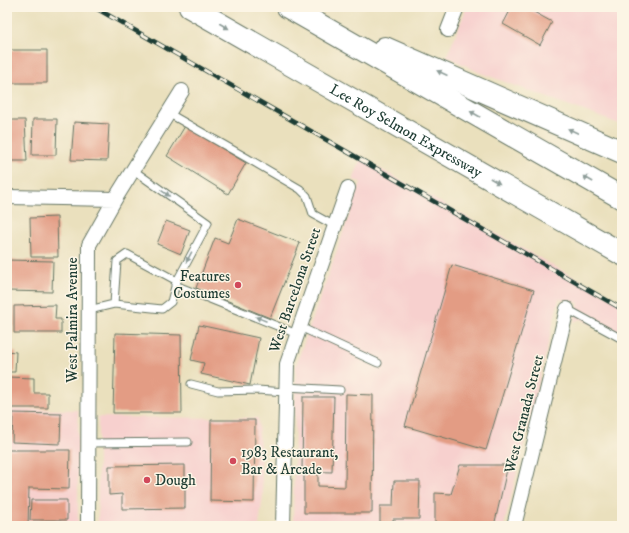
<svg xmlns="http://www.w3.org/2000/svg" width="629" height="533" font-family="'IM FELL DW Pica',serif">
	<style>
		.built { fill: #f7d0ce }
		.building { fill: #e39c84 }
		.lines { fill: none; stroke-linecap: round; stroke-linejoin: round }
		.service-casing { stroke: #667664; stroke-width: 9 }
		.minor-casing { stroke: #667664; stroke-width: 16 }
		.motorway-casing { stroke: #667664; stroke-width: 24 }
		.service { stroke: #fff; stroke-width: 7 }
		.minor { stroke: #fff; stroke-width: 14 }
		.motorway { stroke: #fff; stroke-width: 22 }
		.rail-casing { stroke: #1f3d34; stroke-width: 4.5 }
		.rail { stroke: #fcf5e5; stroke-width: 3; stroke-dasharray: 9; stroke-linecap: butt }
		.oneway { fill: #8f9e9a }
		.poi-dot { fill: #d1495b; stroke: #fcf5e5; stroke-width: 1.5 }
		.labels { text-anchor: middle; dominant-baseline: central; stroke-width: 3; stroke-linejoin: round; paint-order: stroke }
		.street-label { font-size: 15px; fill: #1f3d34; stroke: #fcf5e5 }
		.poi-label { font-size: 15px; fill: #1f3d34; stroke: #fcf5e5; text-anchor: start }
	</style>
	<rect width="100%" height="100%" fill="#fcf5e5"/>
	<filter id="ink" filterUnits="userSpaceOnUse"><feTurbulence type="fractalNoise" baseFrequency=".025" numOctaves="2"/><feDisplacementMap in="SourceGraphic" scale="8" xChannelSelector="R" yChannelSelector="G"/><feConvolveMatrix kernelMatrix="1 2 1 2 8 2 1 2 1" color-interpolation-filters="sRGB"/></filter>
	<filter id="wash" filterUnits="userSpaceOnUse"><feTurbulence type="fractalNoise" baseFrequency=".012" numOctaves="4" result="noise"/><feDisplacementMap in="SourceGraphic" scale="16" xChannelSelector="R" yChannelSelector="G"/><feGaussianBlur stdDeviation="0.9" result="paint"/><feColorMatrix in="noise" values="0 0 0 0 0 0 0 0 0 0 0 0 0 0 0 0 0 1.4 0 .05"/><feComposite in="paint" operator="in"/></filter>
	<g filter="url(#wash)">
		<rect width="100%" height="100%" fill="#eae0bd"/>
		<path class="built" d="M467,7H622V125L478,72L447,56Z
			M361,158L622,304V340L580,319L574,322L579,303L559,299L504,526H293L296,365L361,182L353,180Z
			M7,409L78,410V526H7Z
			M98,417L258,418L263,495L259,526H98Z"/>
		<g id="blocks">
			<path class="building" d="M512,7H525L552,22L540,45L503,24Z
				M7,50H47V83H7Z
				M33,119H57L56,155H32Z
				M7,120H25L27,161H7Z
				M74,122L109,124L107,161L71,160Z
				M185,126L246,163L228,194L167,156Z
				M57,217L58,257H31L30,218Z
				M238,219L300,243L270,318L196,288L215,238L228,243Z
				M166,221L190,230L181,254L157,244Z
				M7,260L53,261L52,292L7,291Z
				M452,265L534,290L486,450L405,426Z
				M56,305L55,319H61V333H14V306Z
				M199,325L259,338L250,385L201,374L204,363L191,360Z
				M115,333L181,335L182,413H113Z
				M7,351L16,352L15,372H7Z
				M7,377L34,378V393H48V408H7Z
				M346,394L373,395L372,513H304V473H318V486L345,487Z
				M303,397H334L332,472L302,471Z
				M13,413L61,414L60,444L12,442Z
				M211,420H255L254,502L210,501Z
				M7,450H70L69,489L29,488L28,526H7Z
				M185,465V508L122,509V494L109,495V466Z
				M460,465H508L494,526H435V493L451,494Z
				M394,481H420L419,519H393V526H380V506H393Z
				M31,500H67V520H30Z"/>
		</g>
	</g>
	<g filter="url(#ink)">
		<use href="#blocks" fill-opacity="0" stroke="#667664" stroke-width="1"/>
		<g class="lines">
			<g class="service-casing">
				<path id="service" d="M168,113L247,158L300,189L307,196L313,214L335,226
					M175,285L297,334
					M114,304L117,261L127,254L177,281L208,223L133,170
					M567,309L622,339
					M89,310L114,304L162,309L171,302L176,283
					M300,327L378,363
					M191,384L218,391L257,390L286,392
					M286,387L340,390
					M88,443L188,442"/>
			</g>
			<g class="minor-casing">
				<path id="minor" d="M448,30L457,7
					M7,197L115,199
					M88,526L89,245L115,199L182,91
					M283,526L287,364L348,188
					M514,526L567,309"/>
			</g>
			<g class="motorway-casing">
				<g id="motorway">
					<path id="s1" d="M190,7L622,254"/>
					<path d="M288,7L622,198"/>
					<path d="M385,48L622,152"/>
				</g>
			</g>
			<use href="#service" class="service"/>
			<use href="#minor" class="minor"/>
			<use href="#motorway" class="motorway"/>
			<g class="rail-casing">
				<path id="rail" d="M94,7L622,309"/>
			</g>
			<use href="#rail" class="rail"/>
		</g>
		<defs><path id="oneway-solid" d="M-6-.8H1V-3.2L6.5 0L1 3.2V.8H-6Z"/></defs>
		<g class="oneway">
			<use href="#oneway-solid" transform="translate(224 26) rotate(30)"/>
			<use href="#oneway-solid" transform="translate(442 73) rotate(-156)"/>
			<use href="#oneway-solid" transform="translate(475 114) rotate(-150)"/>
			<use href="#oneway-solid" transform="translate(573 131) rotate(-156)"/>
			<use href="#oneway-solid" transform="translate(588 179) rotate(-150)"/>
			<use href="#oneway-solid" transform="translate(495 181) rotate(30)"/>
			<use href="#oneway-solid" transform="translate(165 193) rotate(35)"/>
			<use href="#oneway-solid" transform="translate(189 257) rotate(118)"/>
			<use href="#oneway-solid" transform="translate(261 319) rotate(-158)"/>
		</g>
	</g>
	<g class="poi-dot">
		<circle cx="238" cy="285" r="4"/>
		<circle cx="233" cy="461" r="4"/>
		<circle cx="147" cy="480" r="4"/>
	</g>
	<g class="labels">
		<g class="street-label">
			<text stroke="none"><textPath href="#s1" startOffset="249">Lee Roy Selmon Expressway</textPath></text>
			<text transform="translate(295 290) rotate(-71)">West Barcelona Street</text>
			<text transform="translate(72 320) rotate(-90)">West Palmira Avenue</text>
			<text transform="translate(524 414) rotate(-76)">West Granada Street</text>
		</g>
		<g class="poi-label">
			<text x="230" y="276" text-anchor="end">Features<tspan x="230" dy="17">Costumes</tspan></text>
			<text x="241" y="452">1983 Restaurant,<tspan x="241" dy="17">Bar &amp; Arcade</tspan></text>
			<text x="155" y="480">Dough</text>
		</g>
	</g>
	<rect width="629" height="533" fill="none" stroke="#fcf5e5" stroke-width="24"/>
</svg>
